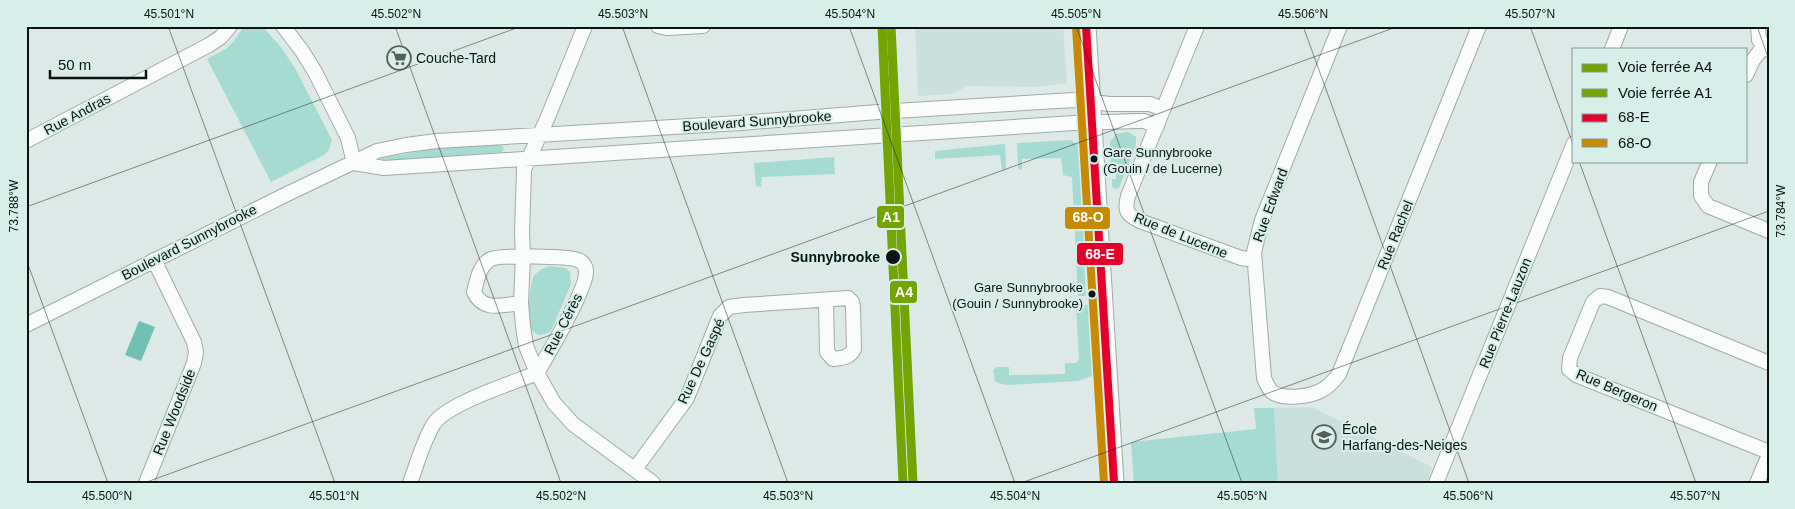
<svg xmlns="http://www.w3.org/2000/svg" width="1795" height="509" font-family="Arial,sans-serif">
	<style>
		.built { fill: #c9e0dc }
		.green { fill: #a6dbd1 }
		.water { fill: #72c0b4 }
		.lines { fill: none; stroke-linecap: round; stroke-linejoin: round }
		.minor-casing { stroke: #a0aaa7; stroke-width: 16 }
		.major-casing { stroke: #a0aaa7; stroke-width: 21 }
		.minor { stroke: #fafcfb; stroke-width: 14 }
		.major { stroke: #fafcfb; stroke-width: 19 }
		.bus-1-casing { stroke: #d7efe9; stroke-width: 11 }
		.bus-2-casing { stroke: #d7efe9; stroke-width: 11 }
		.bus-1 { stroke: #e4002b; stroke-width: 8 }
		.bus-2 { stroke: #c88904; stroke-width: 8 }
		.rail-1-casing { stroke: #d7efe9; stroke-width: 12 }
		.rail-2-casing { stroke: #d7efe9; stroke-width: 12 }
		.rail-1 { stroke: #72a403; stroke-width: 9 }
		.rail-2 { stroke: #72a403; stroke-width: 9 }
		.ticks { fill: none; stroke: #0b1412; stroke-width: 1; stroke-opacity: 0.45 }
		.bus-dot { fill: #0b1412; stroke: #d7efe9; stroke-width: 2 }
		.labels { text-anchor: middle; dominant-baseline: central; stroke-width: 4; stroke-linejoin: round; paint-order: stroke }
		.bus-label { font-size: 13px; fill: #0b1412; stroke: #d7efe9; text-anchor: start }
		.poi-label { font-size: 14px; fill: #0b1412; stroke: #d7efe9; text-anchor: start }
		.street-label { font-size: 14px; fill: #0b1412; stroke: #d7efe9 }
		.stop-label { font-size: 14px; font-weight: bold; fill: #0b1412; stroke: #d7efe9; text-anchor: end }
		.line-badge { stroke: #d7efe9; stroke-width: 2 }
		.badge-label { font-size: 14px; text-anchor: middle; font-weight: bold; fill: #fff }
		.neatline { fill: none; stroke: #0b1412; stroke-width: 2 }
		.ticks-label { font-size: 12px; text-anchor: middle; fill: #0b1412 }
	</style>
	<rect width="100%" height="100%" fill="#dde9e6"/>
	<path class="built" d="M915,26H1063L1067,83L1038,87L968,86L951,94L918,96Z
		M1312,407L1432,467L1427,483H1278L1274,408Z"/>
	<path class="green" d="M244,26H262L280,46L295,68L332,140L329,150L324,155L271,182L207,59L226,49L234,41Z
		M1128,132L1136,137V145L1119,188L1114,189L1112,186V179H1116V171H1111L1110,142L1116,134Z
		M1070,140L1079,145L1082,161L1087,238L1084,260L1086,296H1078L1072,177L1063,175L1061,158L1022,159V169L1020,170L1018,167L1017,143Z
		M498,144L501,145L504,148L502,152L383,161L382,158L433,149Z
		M1005,144L1006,168L1004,170L1002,169L1000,155L935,159V151Z
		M834,157L835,174L762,177L761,187L756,186L754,163Z
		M550,266L565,268L570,272L571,284L551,331L546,334L538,335C534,332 530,329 529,323C528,315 530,282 534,276C538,270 544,268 550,266Z
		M1076,305H1088L1092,314L1095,369L1092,376L1078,381L1009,385L1001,384L995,381L993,370L997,367H1009V375L1065,374V363H1076L1079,360Z
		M1254,408H1274L1278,483H1134L1131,442L1256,429Z"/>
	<path class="water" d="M139,321L155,327L141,361L125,355Z"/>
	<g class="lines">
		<g class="minor-casing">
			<path id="minor" d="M283,26L302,51L315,72L348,138L354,163
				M585,26L547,119L524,169L522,232L523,257L521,303L523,326L526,346L537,373L554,403L573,424L653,483
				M658,26L667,28L703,26
				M1197,26L1128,196C1124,211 1127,215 1140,221L1241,258L1254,260
				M1340,26L1262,220L1254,252L1264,378C1266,383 1268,388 1272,392C1283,400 1310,397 1322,390C1329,387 1334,380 1339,374L1479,26
				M1758,26L1759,40L1769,50
				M1612,49L1621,26
				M1746,75L1753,60L1764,46
				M26,141L209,45L221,37L230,26
				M1710,161L1701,182V196L1708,206L1769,231
				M354,163L384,168L1075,123L1137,121H1144L1157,126
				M521,303C502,305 483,312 474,292C477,281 479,265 491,259C499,255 568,256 578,260C582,261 586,266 586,271C588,287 547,356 537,373
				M26,325L283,196L377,151L406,145L437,141L740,123L878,112L1074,100L1110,104H1150L1163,109
				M1769,363L1608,297L1600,296L1593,302L1570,358L1569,369L1576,375L1769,452
				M635,469L687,398L720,316L729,307L744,305L848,298L852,302L853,307L854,349C849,358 842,358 833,359L827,352L826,300
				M146,483L194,363L196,352L194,342L154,260
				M410,483C417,464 423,442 433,425C445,404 513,383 537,373
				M1436,483L1574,143
				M1757,483L1769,455"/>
		</g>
		<g class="major-casing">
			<path id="major" d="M1086,26L1114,483"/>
		</g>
		<use href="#minor" class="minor"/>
		<use href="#major" class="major"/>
		<g class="bus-1-casing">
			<path id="bus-1" d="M1086,26L1114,483"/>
		</g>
		<g class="bus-2-casing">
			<path id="bus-2" d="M1076,27L1104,483"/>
		</g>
		<use href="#bus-1" class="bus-1"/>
		<use href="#bus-2" class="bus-2"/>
		<g class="rail-1-casing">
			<path id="rail-1" d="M891,26L913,483"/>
		</g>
		<g class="rail-2-casing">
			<path id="rail-2" d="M882,26L903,483"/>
		</g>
		<use href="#rail-1" class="rail-1"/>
		<use href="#rail-2" class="rail-2"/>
	</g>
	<path class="ticks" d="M168,26L335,483M395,26L561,483M622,26L788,483M849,26L1015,483M1076,26L1242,483M1303,26L1469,483M1530,26L1574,147M1757,26L1769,60M1579,161L1696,483M26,207L522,26M26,259L108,483M144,483L1399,26M1021,483L1769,211"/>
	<defs>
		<g id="supermarket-ring" transform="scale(1.25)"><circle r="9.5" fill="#d7efe9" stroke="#545f5c" stroke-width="1.5"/><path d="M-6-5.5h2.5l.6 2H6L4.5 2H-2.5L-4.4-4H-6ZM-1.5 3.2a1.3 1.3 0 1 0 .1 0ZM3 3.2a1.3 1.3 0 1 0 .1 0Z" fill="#545f5c"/></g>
		<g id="school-ring" transform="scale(1.25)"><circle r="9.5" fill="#d7efe9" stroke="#545f5c" stroke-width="1.5"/><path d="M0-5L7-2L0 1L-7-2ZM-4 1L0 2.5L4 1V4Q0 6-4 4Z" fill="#545f5c"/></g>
	</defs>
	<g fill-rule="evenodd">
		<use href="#supermarket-ring" x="399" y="58"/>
		<use href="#school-ring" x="1324" y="437"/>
	</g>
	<g class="bus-dot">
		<circle cx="1094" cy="159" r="4.5"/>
		<circle cx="893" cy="257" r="8"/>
		<circle cx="1092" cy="294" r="4.5"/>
	</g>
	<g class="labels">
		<g class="bus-label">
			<text x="1103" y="152">Gare Sunnybrooke<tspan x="1103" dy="16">(Gouin / de Lucerne)</tspan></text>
			<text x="1083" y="287" text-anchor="end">Gare Sunnybrooke<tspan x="1083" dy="16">(Gouin / Sunnybrooke)</tspan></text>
		</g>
		<g class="poi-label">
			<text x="416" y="58">Couche-Tard</text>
			<text x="1342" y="429">École<tspan x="1342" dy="16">Harfang-des-Neiges</tspan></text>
		</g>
		<g class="street-label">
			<text transform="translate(77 114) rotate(-28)">Rue Andras</text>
			<text transform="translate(757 121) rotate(-4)">Boulevard Sunnybrooke</text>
			<text transform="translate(1270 205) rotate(-70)">Rue Edward</text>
			<text transform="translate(1181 235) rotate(22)">Rue de Lucerne</text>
			<text transform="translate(1395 235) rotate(-68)">Rue Rachel</text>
			<text transform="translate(189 242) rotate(-27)">Boulevard Sunnybrooke</text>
			<text transform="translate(1505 313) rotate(-68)">Rue Pierre-Lauzon</text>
			<text transform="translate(563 324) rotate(-63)">Rue Cérès</text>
			<text transform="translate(701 361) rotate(-65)">Rue De Gaspé</text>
			<text transform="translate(1617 390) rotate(23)">Rue Bergeron</text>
			<text transform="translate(174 412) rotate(-68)">Rue Woodside</text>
		</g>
		<g class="stop-label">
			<text x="880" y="257">Sunnybrooke</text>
		</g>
	</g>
	<g class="line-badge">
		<rect x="876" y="205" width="29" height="24" rx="5" fill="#72a403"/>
		<rect x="1064" y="206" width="47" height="24" rx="5" fill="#c88904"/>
		<rect x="1076" y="242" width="48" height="24" rx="5" fill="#e4002b"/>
		<rect x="889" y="280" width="29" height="24" rx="5" fill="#72a403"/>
	</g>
	<g class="badge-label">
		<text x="891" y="222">A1</text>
		<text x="1088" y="222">68-O</text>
		<text x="1100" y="259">68-E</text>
		<text x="904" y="297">A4</text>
	</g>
	<rect width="1795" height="509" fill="none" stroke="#d7efe9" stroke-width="55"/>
	<rect x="1572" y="48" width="175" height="115" fill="#d7efe9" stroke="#859793"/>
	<rect x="1582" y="64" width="25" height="8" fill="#72a403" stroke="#859793"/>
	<text x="1618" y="72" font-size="15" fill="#0b1412">Voie ferrée A4</text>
	<rect x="1582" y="89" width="25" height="8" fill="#72a403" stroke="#859793"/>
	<text x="1618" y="98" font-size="15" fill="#0b1412">Voie ferrée A1</text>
	<rect x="1582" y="114" width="25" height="8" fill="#e4002b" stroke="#859793"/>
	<text x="1618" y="122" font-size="15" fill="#0b1412">68-E</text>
	<rect x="1582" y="139" width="25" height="8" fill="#c88904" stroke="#859793"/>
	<text x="1618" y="148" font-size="15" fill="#0b1412">68-O</text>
	<path d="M50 70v8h96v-8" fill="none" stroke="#0b1412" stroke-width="2.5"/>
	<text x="58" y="70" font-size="15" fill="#0b1412" stroke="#d7efe9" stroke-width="4" paint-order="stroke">50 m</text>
	<rect x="28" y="28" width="1740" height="454" class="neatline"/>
	<g class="ticks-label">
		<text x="169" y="18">45.501°N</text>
		<text x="396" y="18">45.502°N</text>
		<text x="623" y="18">45.503°N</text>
		<text x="850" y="18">45.504°N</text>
		<text x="1076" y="18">45.505°N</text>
		<text x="1303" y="18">45.506°N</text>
		<text x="1530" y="18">45.507°N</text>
		<text transform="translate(14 206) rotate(-90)" y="4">73.788°W</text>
		<text transform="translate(1781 211) rotate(-90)" y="4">73.784°W</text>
		<text x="107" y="500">45.500°N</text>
		<text x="334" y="500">45.501°N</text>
		<text x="561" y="500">45.502°N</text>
		<text x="788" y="500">45.503°N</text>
		<text x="1015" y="500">45.504°N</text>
		<text x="1242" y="500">45.505°N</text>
		<text x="1468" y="500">45.506°N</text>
		<text x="1695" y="500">45.507°N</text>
	</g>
</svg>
